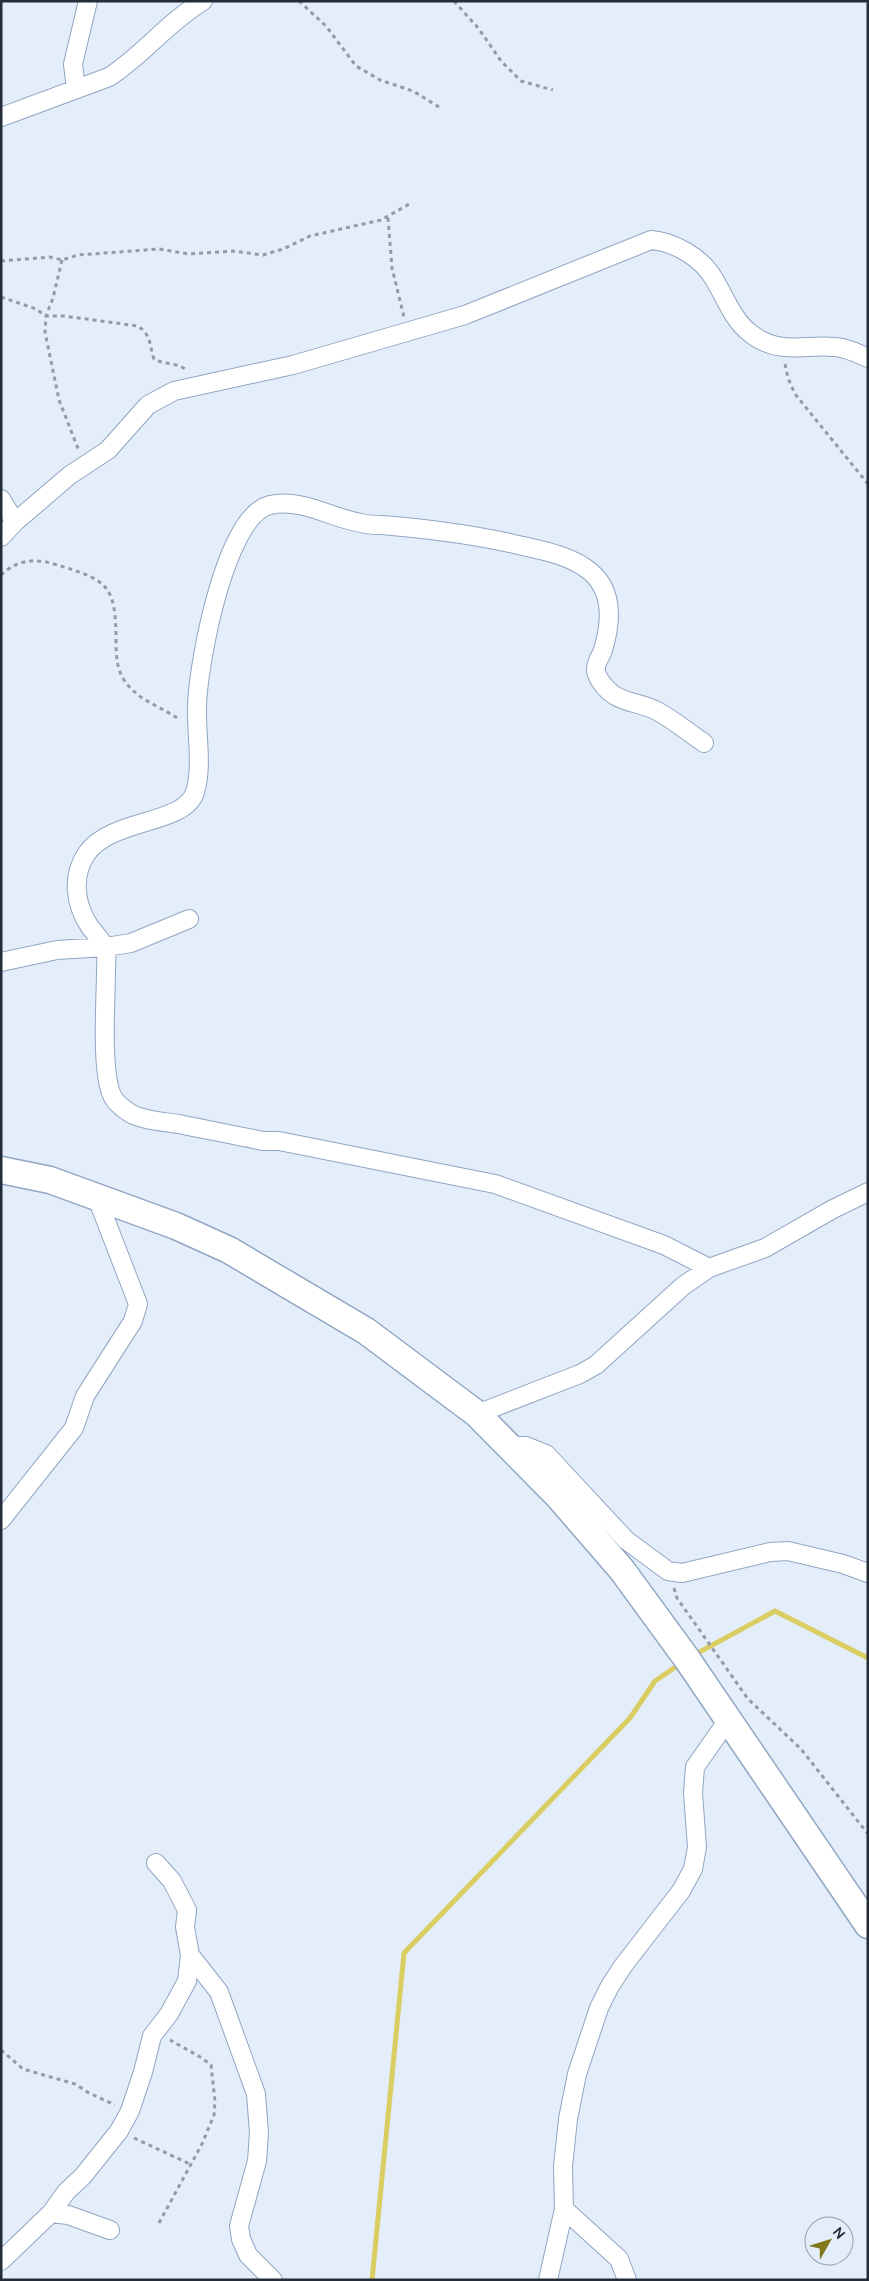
<svg xmlns="http://www.w3.org/2000/svg" width="869" height="2281" font-family="Ubuntu,sans-serif">
	<style>
		.lines { fill: none; stroke-linecap: round; stroke-linejoin: round }
		.stream { stroke: #dace63; stroke-width: 5 }
		.minor-casing { stroke: #90a6c3; stroke-width: 20 }
		.highway-casing { stroke: #90a6c3; stroke-width: 29 }
		.path { stroke: #929ba7; stroke-width: 3; stroke-dasharray: 4 4; stroke-linecap: butt }
		.minor { stroke: #fff; stroke-width: 18 }
		.highway { stroke: #fff; stroke-width: 26 }
	</style>
	<rect width="100%" height="100%" fill="#e4edfa"/>
	<g class="lines">
		<path class="stream" d="M694,1655L775,1611L868,1658
			M372,2280L404,1953L630,1718L655,1681L680,1664"/>
		<g class="minor-casing">
			<path id="minor" d="M76,89L73,64L88,1
				M1,117L109,77C143,55 168,22 203,1
				M1,499L15,522
				M1,537L15,522L70,475L108,450L148,405L174,391L293,365L465,315L651,240C675,242 702,258 714,279C725,297 733,320 750,333C779,356 804,344 835,347C847,348 857,353 868,358
				M704,743C689,733 674,720 657,711C636,700 617,705 601,682C599,679 596,674 596,670C595,664 601,656 603,650C612,620 614,586 584,567C566,555 544,551 523,546C477,535 430,529 382,525C375,525 368,525 361,523C331,518 302,498 270,505C225,515 198,665 197,706C196,733 203,766 195,792C185,825 112,818 87,853C71,876 75,905 90,927C95,934 104,942 106,950C107,956 106,965 106,971C106,999 100,1078 114,1099C118,1105 130,1114 136,1116C150,1121 165,1122 179,1124C207,1130 235,1135 263,1141H279L495,1184L664,1245L709,1268
				M1,962L57,950L106,947L131,943L189,919
				M477,1414L580,1374L596,1365L683,1286L709,1268L765,1248L833,1209L868,1192
				M510,1446H526L546,1454L626,1540L668,1571L682,1573L770,1552L788,1551L843,1564L868,1573
				M1,1520L74,1428L85,1396L133,1321L138,1304L97,1198
				M190,1955L219,1992L256,2094L259,2133L257,2161L239,2226L241,2239L248,2255L273,2280
				M564,2209L619,2259L627,2280
				M51,2213L66,2192L83,2176L119,2131L130,2111L143,2072L152,2036L169,2014L187,1981L190,1955L185,1927L187,1910L172,1881L156,1863
				M1,2261L51,2213L68,2215L110,2230
				M548,2280L564,2209L563,2166L568,2119L577,2074L599,2008L610,1986L623,1966L681,1891L693,1869L697,1847L693,1793L695,1767L728,1720"/>
		</g>
		<g class="highway-casing">
			<path id="highway" d="M1,1170L50,1180L176,1226L229,1250L366,1331L477,1414L558,1496L622,1570L687,1659L868,1925"/>
		</g>
		<path class="path" d="M299,1L326,26L356,66L380,80L413,91L439,107
			M454,1L479,29L501,61L521,81L553,90
			M388,218L392,268L404,317
			M62,260L53,298L46,316L45,332L59,400L79,451
			M1,261L50,257L62,260L78,255L159,249L189,254L233,251L263,255L283,249L310,236L381,220L411,203
			M1,297L36,309L46,316H64L138,326C152,336 149,345 154,359C164,365 179,362 187,371
			M785,364L788,378L795,394L868,484
			M1,575C17,560 34,558 54,564C109,580 116,585 116,643C116,656 117,669 124,680C138,701 161,706 180,720
			M674,1588L677,1598L748,1699L801,1749L868,1834
			M1,2050L23,2069L75,2084L89,2093L115,2105
			M134,2138L190,2164
			M159,2223L202,2144L214,2115L215,2101L211,2065L202,2058L170,2040"/>
		<use href="#minor" class="minor"/>
		<use href="#highway" class="highway"/>
	</g>
	<rect width="869" height="2281" fill="none" stroke="#232c37" stroke-width="5"/>
	<g transform="translate(829 2241) rotate(51)"><circle r="24" fill="#e4edfa" stroke="#97a0ac"/>
	<path d="M0-4L9 19L0 12L-9 19Z" fill="#82781c"/>
	<text y="-8" font-size="14" font-weight="bold" text-anchor="middle" fill="#232c37">N</text>
	</g>
</svg>
